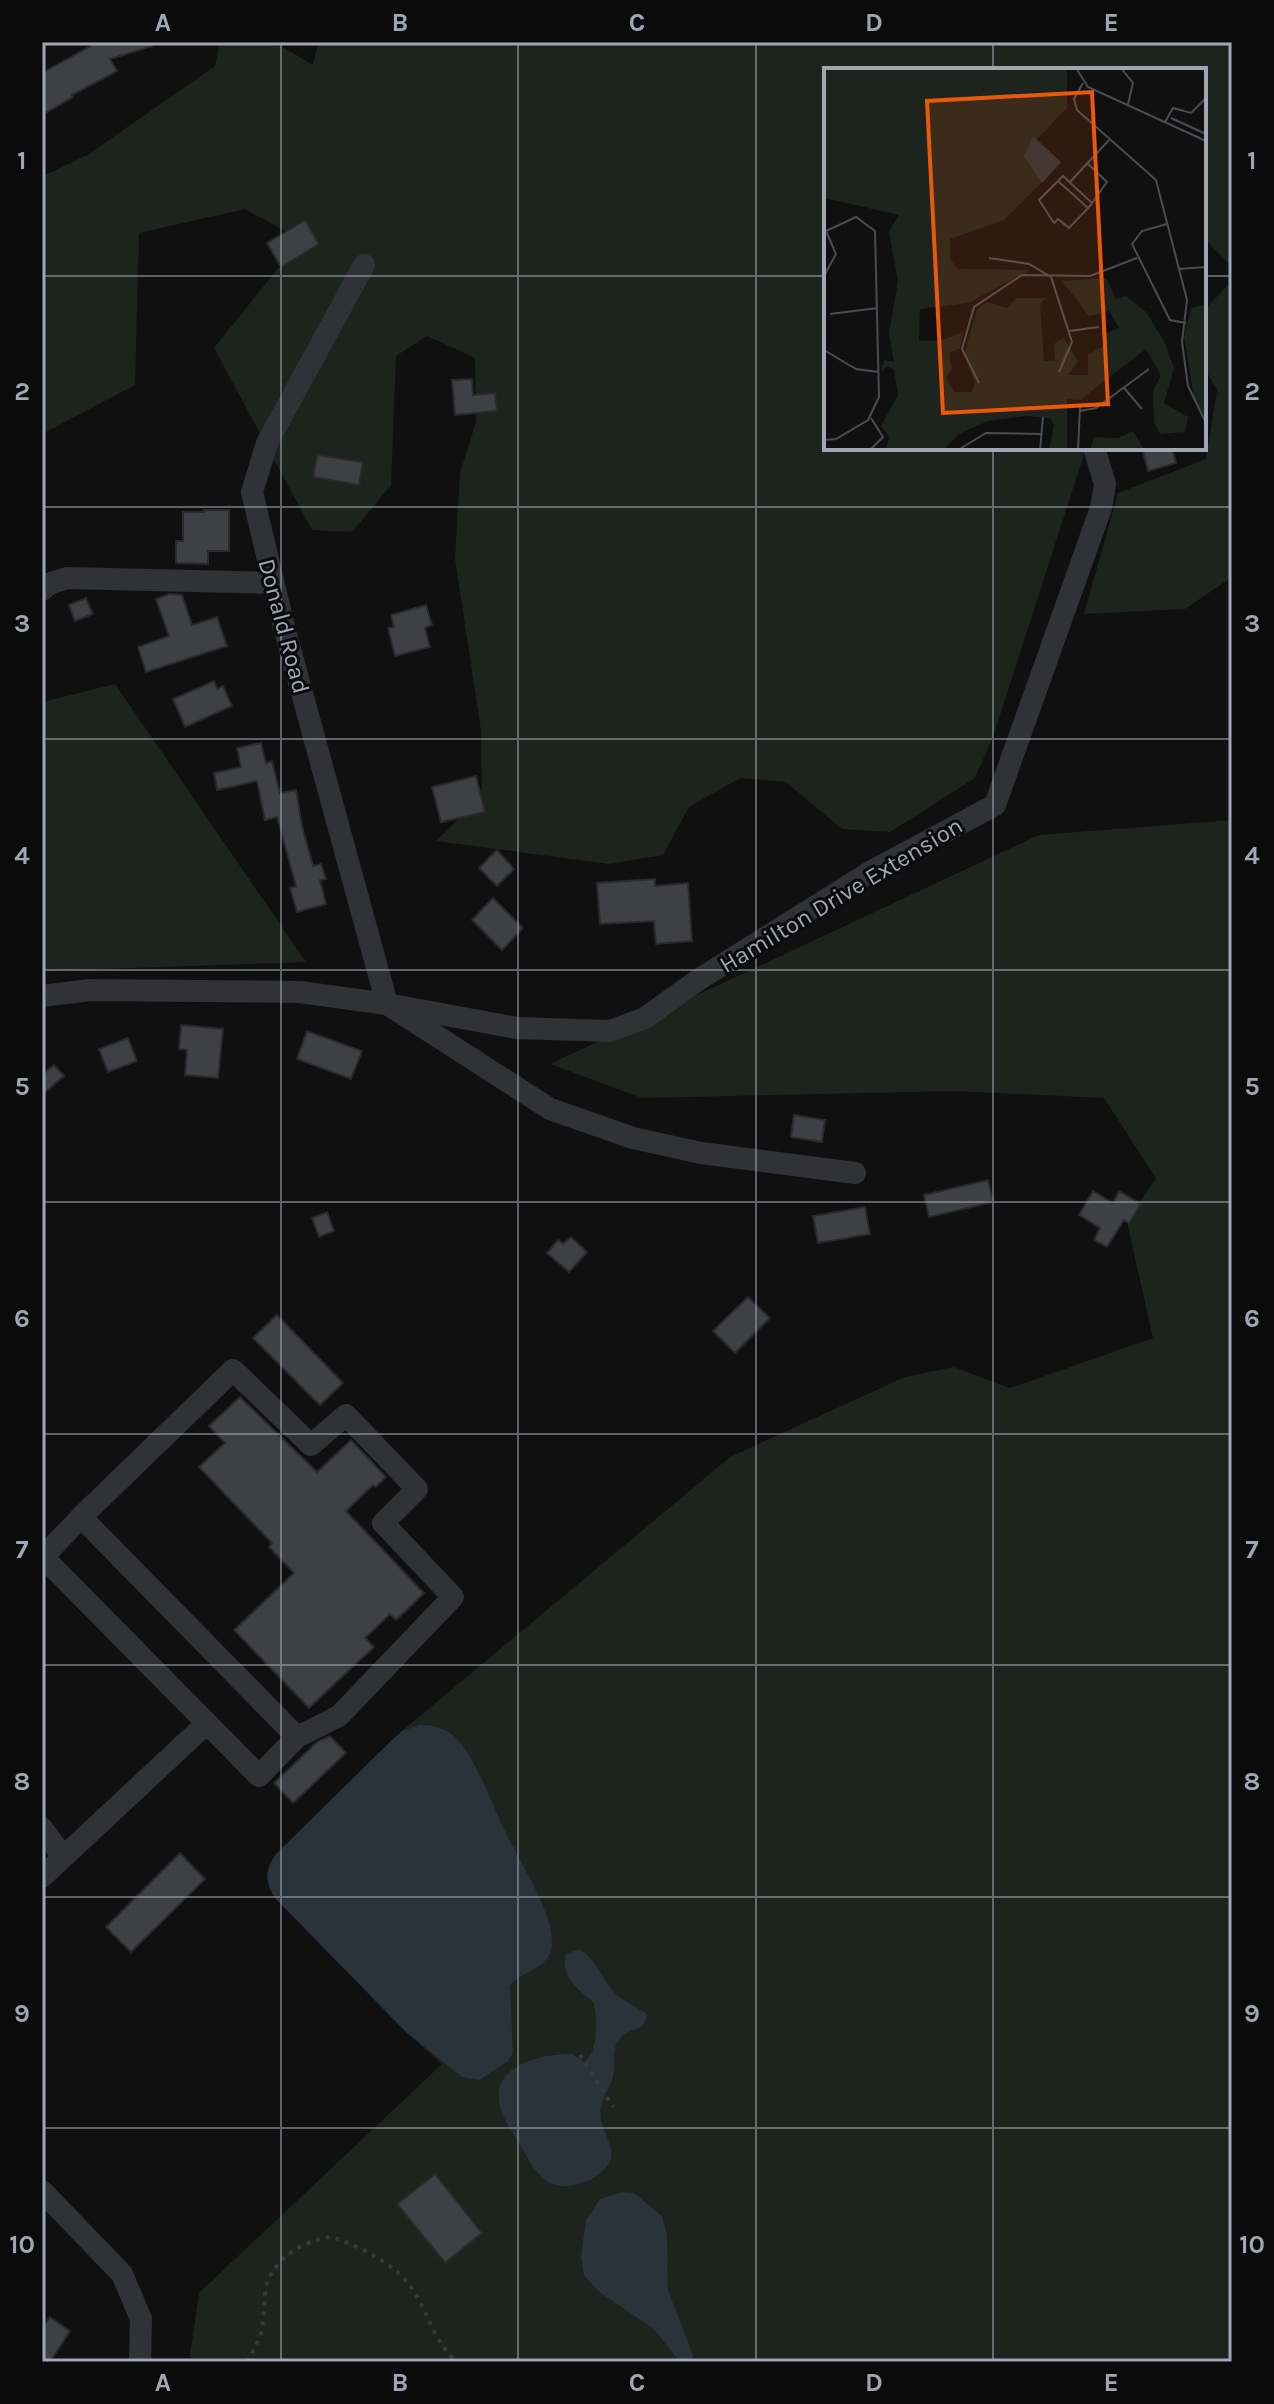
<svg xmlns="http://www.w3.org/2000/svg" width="1274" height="2404" font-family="Karla,sans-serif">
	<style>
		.green { fill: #1c241d }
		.water { fill: #293339 }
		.building { fill: #3e4044; stroke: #2a2a2d; stroke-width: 2 }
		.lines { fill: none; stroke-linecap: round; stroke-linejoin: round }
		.path { stroke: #37393d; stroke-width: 4; stroke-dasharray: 4 6; stroke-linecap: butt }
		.minor { stroke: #313236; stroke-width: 22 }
		.grid { fill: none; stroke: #a1a7b2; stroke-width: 2; stroke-opacity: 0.55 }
		.labels { text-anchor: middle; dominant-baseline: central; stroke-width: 6; stroke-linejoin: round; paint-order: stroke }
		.street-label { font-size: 24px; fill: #a1a7b2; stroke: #0b0b0c }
		.inset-road { fill: none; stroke: #4a4c51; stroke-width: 2 }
		.view { fill: #e8590c; fill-opacity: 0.15; stroke: #e8590c; stroke-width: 4 }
		.inset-edge { fill: none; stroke: #a1a7b2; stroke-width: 4 }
		.neatline { fill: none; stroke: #a1a7b2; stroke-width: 3 }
		.grid-label { font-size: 26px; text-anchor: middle; font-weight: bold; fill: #a1a7b2 }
	</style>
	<rect width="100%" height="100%" fill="#101011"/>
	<path class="green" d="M220,42H274L313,65L318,42H1232V267L1204,238V70H826V448H1086L993,737L975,778L890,832L842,829L786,782L740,778L689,807L663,855L609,864L436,841L482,796L481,731L455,558L460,473L476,422L475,358L427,336L396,356L391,485L352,532L312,530L214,348L301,240L245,209L139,233L135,385L42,434V177L89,154L215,66Z
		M1232,281V577L1185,609L1084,614L1118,493L1206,459L1217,390L1204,367V310Z
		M115,684L306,962L42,971V702Z
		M1232,820V2362H189L199,2293L442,2064L406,2032L275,1898L267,1877L338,1793L402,1731L730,1457L905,1377L954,1367L1010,1388L1153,1338L1127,1222L1156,1178L1104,1098L956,1091L642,1098L550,1064L1039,835Z"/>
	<path class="water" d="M420,1725C432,1725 445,1728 454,1736C475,1754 493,1808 506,1833C519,1861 559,1920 551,1951C546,1969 520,1972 510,1986L513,2053L508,2061L479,2080L462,2077L406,2032L275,1898C264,1882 265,1868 277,1853L393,1739L402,1731Z
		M580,1949C594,1958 599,1973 609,1986C619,2000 634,2005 647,2014C646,2033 626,2027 618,2041C611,2052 616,2066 613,2077C611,2085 606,2092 603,2100C592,2125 619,2144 609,2163C600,2180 567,2192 550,2183C536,2176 528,2158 520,2145C512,2131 501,2117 499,2101C494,2066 539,2055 566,2054H572L584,2062C599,2052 597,2019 594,2003C578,1989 560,1978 566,1954Z
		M623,2192L634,2193L662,2216L667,2235L668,2290L693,2355L692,2362H680L654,2329L598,2291L584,2275L581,2256L586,2220L600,2199Z"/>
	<path class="building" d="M98,42H151L152,46L110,59L117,71L72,95L73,97L42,115V73Z
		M305,220L319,244L281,267L267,243Z
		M472,379L473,395L495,393L497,411L455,415L452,380Z
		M1142,448H1172L1176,463L1148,471Z
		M317,455L363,462L359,485L313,477Z
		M204,510H229V551H208V564L176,563V541H183V512H204Z
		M169,594L182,595L192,625L217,617L227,646L146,672L138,647L169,636L156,599Z
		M86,598L93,614L75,621L69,605Z
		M426,605L432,625L425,628L430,647L395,656L388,628L394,627L391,615Z
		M214,681L217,689L223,686L232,706L185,727L173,699Z
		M261,743L266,763L272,761L280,793L296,790L302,826L313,866L321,864L326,879L320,880L326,904L297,912L290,888L296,886L277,817L265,820L257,781L217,790L214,773L241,767L237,748Z
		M476,776L485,812L441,822L432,787Z
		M497,850L514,869L497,886L479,868Z
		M655,879V886L688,883L692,941L656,944L654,921L600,924L597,883Z
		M493,898L523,928L502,950L472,920Z
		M181,1025L223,1029L218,1078L185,1075L187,1050L179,1049Z
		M307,1031L362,1051L351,1079L297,1059Z
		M128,1038L137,1061L108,1072L99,1049Z
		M54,1065L64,1076L42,1095V1075Z
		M794,1115L825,1120L822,1142L791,1137Z
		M988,1180L993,1202L929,1217L924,1195Z
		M1093,1191L1113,1203L1119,1191L1141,1204L1129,1223L1124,1220L1107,1247L1094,1240L1100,1228L1079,1215Z
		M865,1207L870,1234L818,1243L813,1216Z
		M327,1212L334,1231L319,1237L312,1218Z
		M571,1237L587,1252L569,1272L547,1253L558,1240L563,1244Z
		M748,1297L770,1318L735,1353L713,1331Z
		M277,1315L343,1383L320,1405L253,1338Z
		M240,1397L317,1472L351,1440L386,1477L376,1487L373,1485L346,1511L424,1593L396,1620L390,1614L365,1638L374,1647L309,1708L234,1630L294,1573L269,1547L272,1543L199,1467L225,1443L209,1426Z
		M330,1736L346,1753L293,1803L274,1783L317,1742Z
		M180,1853L205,1879L131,1952L106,1927Z
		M435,2174L482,2233L445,2263L397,2204Z
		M50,2317L70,2331L50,2362H42V2329Z"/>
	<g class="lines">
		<path class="path" d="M580,2055L613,2107
			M247,2362C252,2352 258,2343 261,2333C265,2318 263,2303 266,2288C272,2259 304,2239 333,2237C365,2249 401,2266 418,2298C430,2320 437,2345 457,2362"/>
		<path class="minor" d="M364,265L267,443L252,492L285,631L387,1004L550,1109L633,1138L701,1153L855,1173
			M42,590L51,583L67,578L272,583
			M42,996L90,990L300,992L387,1004L517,1028L610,1031L645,1018L698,980L870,872L995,805L1101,508L1105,484L1094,448
			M81,1517L233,1370L311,1445L346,1415L417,1489L383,1523L453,1597L339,1716L297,1737
			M81,1517L297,1737L259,1776L43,1557Z
			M42,1828L63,1857
			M42,1877L207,1723
			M42,2191L122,2274L141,2319L140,2362"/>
	</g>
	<path class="grid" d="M281,42V2362M518,42V2362M756,42V2362M993,42V70M42,276H826M1204,276H1232M993,448V2362M42,507H1232M42,739H1232M42,970H1232M42,1202H1232M42,1434H1232M42,1665H1232M42,1897H1232M42,2128H1232"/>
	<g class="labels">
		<g class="street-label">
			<text transform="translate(284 626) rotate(75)">Donald Road</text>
			<text transform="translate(841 895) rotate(-31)">Hamilton Drive Extension</text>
		</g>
	</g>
	<g transform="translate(824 68)">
		<rect width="382" height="382" fill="#101011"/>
		<path d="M0,0H243V40L213,71L237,95L180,152L126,171V191L134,201L206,202L144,235L96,241L95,273H116L139,264L136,280L125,285L128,302L122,309L130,324H148L151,314L140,286L153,242L163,234L183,240L193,230H222L216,236L220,293H231L230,276L240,270L254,293L244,307H264V287L283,276L280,266L295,260L285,243L265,248L238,213L282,210L292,231L302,228L322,244L340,273L350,300L340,335L364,349L361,364L336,366L330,354L329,322L337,308L322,281L256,332L243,331V382H225L230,357L226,350L201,348L164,353L135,366L119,382H62L65,369L57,358L74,327L70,302L64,298L57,303L60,292L70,294L65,265L74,213L65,164L75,147L0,130ZM380,237L382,240V351L370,330L360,268L367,240ZM309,363L320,382H266L270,369L295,370Z" fill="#1c241d"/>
		<path d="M209,69L237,94L218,115L200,88Z" fill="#293339"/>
		<path class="inset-road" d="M252,0L264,19L382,73M297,0L309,15L304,36M259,15L250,31L253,42L332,112L363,232L358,274L364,318L382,355M347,50L382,66M341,54L349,40L367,45L382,30M264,96L283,114L268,135M239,108L268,135L264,140L234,113ZM234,113L215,132L230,155L234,151L245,160L264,140M246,114L285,72M343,156L318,163L308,176L346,252L362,255M0,164L32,149L51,163L55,329L44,352L12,371L0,372M165,190L205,196L227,209L248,274L235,304M355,201L382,199M0,208L12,186L2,163M6,246L54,240M245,263L275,259M0,282L32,301L55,304M155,315L138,281L150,239L198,207L266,208L313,190M300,320L318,341M256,343L272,340L325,301M46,382L59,369L47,350M134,382L162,365L217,366M216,382L219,349M254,382L256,339"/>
		<path class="view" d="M268,24L284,336L119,345L103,33Z"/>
		<rect width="382" height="382" class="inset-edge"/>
	</g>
	<rect width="1274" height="2404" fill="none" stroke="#0b0b0c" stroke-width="88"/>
	<rect x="44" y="44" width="1186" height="2316" class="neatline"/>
	<g class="grid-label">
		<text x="163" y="31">A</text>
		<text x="400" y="31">B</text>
		<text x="637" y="31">C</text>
		<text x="874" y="31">D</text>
		<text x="1111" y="31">E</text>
		<text x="22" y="169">1</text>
		<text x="1252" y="169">1</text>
		<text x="22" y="400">2</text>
		<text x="1252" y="400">2</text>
		<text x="22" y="632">3</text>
		<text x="1252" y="632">3</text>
		<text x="22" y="864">4</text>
		<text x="1252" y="864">4</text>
		<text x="22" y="1095">5</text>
		<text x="1252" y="1095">5</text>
		<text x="22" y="1327">6</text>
		<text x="1252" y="1327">6</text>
		<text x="22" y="1558">7</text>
		<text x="1252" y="1558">7</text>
		<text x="22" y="1790">8</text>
		<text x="1252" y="1790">8</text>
		<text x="22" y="2022">9</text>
		<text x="1252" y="2022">9</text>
		<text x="22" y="2253">10</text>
		<text x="1252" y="2253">10</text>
		<text x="163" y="2391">A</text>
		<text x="400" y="2391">B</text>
		<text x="637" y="2391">C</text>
		<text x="874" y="2391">D</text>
		<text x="1111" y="2391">E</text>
	</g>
</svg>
